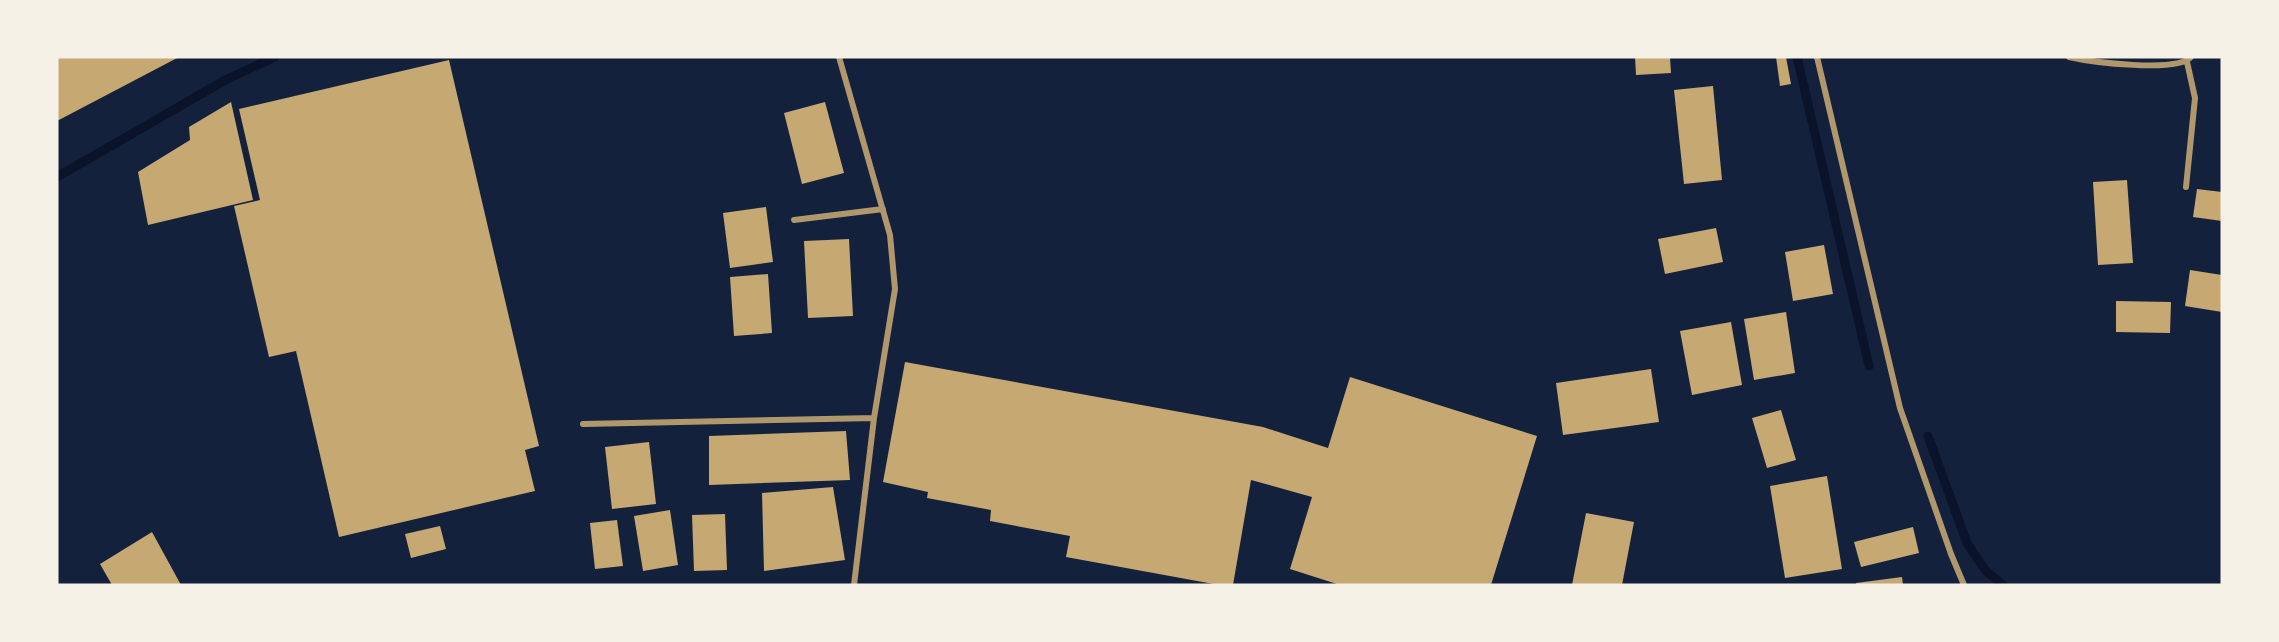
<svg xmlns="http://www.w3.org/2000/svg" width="2279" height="642" font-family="Raleway,sans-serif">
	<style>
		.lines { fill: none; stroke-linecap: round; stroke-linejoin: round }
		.stream { stroke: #0b132b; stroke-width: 9 }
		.building { fill: #c6a872 }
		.minor { stroke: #b1986c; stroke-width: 6 }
	</style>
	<rect width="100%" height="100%" fill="#14213d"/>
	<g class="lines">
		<path class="stream" d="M1797,57L1869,366
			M57,177L227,79L275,57
			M1928,436L1967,543L1985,570L2003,585"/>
	</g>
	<path class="building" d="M57,57H179L57,121Z
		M1635,57H1670L1671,73L1636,75Z
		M1776,57H1786L1791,84L1780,86Z
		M449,60L539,446L525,450L535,491L339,537L296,351L269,357L234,206L260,200L239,109Z
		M1713,86L1722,180L1684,184L1674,90Z
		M231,102L253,200L148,225L138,172L190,140L189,127Z
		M825,102L844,173L802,184L784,113Z
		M2127,180L2133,263L2098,265L2093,182Z
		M2197,189L2222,192V221L2193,217Z
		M766,207L773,262L730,268L723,213Z
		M1716,228L1723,262L1665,274L1658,239Z
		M849,239L853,316L808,318L804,241Z
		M1824,245L1833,294L1793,301L1785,252Z
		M2190,270L2222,275V312L2185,306Z
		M768,274L772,333L734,336L730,277Z
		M2116,301L2171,302L2170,333L2116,332Z
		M1786,312L1795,373L1754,380L1744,319Z
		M1731,322L1742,385L1692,395L1680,331Z
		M905,362L1263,427L1328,448L1350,377L1537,436L1491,585H1340L1290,569L1312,497L1251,480L1233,585H1219L1066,557L1070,536L990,521L991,510L927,498L928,492L883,482Z
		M1651,369L1659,422L1563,435L1556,383Z
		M1781,410L1796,460L1767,468L1752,418Z
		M846,431L850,480L709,485V436Z
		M649,442L656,504L612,509L605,447Z
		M1827,476L1842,569L1785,578L1770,486Z
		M833,487L845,560L764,571L762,493Z
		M670,510L678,565L643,571L634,516Z
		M1586,513L1634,522L1622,585H1572Z
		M725,514L727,570L694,571L692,515Z
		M617,520L623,566L595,569L590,523Z
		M440,526L446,549L411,558L405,534Z
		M1913,527L1919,553L1861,567L1854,542Z
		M152,532L181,585H112L100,564Z
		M1902,577L1903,585H1856V583Z"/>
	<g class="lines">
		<path class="minor" d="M839,57L890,235L895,289L874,418L854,585
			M1817,57L1900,408L1951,554L1964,585
			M2069,57C2091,62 2177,73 2191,57
			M2186,187L2195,98L2187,62
			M794,220L883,209
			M583,424L874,418"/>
	</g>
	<rect width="2279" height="642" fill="none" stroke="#f6f1e7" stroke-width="117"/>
</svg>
